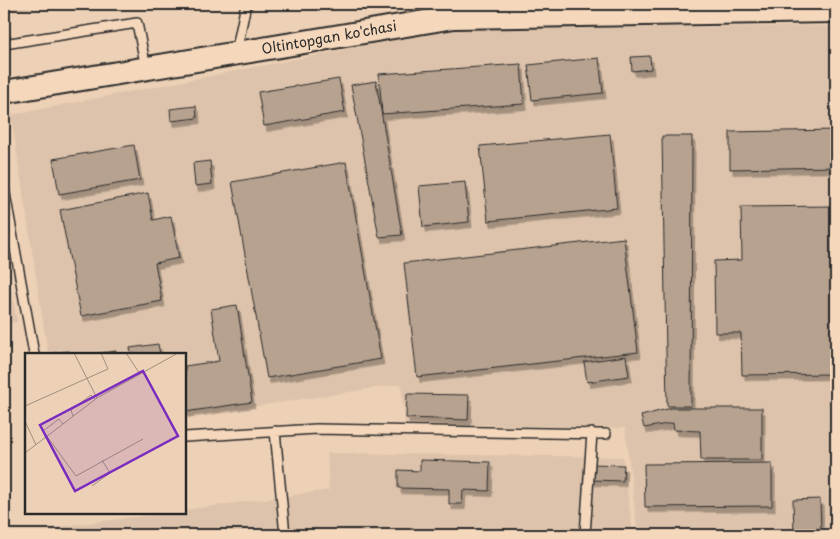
<svg xmlns="http://www.w3.org/2000/svg" width="840" height="539" font-family="'Playpen Sans',sans-serif">
	<style>
		.built { fill: #ddc3ab }
		.building { fill: #b7a290; stroke: #2b2b2b; filter: url(#shadow) }
		.lines { fill: none; stroke-linecap: round; stroke-linejoin: round }
		.service-casing { stroke: #2b2b2b; stroke-width: 12 }
		.tertiary-casing { stroke: #2b2b2b; stroke-width: 26 }
		.service { stroke: #f5d8bc; stroke-width: 9 }
		.tertiary { stroke: #f5d8bc; stroke-width: 22 }
		.labels { text-anchor: middle; dominant-baseline: central; stroke-width: 4; stroke-linejoin: round; paint-order: stroke }
		.street-label { font-size: 14px; fill: #2b2b2b; stroke: #f5d8bc }
		.inset-road { fill: none; stroke: #9f8f7e; stroke-width: 1 }
		.view { fill: #7b2cbf; fill-opacity: 0.15; stroke: #7b2cbf; stroke-width: 2.5 }
		.inset-edge { fill: none; stroke: #2b2b2b; stroke-width: 2.5 }
	</style>
	<defs>
		<filter id="shadow"><feDropShadow dx="3" dy="5.5" stdDeviation="0" flood-color="#0004"/></filter>
	</defs>
	<rect width="100%" height="100%" fill="#edd1b6"/>
	<filter id="ink" filterUnits="userSpaceOnUse"><feTurbulence type="fractalNoise" baseFrequency=".02" numOctaves="2"/><feDisplacementMap in="SourceGraphic" scale="10" xChannelSelector="R" yChannelSelector="G"/><feConvolveMatrix kernelMatrix="1 2 1 2 8 2 1 2 1" color-interpolation-filters="sRGB"/></filter>
	<g filter="url(#ink)">
		<path class="built" d="M4,4H62L4,12Z
			M836,26V535H638L625,428L405,423L401,384L185,417V354H48L11,115L450,29Z
			M4,250L17,322L4,324Z
			M327,453L623,457L633,535H51L50,528L164,513H185V510L329,490Z"/>
		<path class="building" d="M650,56L651,69L632,71L631,57Z
			M599,58L603,93L532,100L528,65Z
			M521,64L524,104L382,114L379,74Z
			M339,79L345,112L264,126L258,92Z
			M376,81L402,235L379,237L351,85Z
			M196,106L197,118L171,121L170,109Z
			M836,130V167L730,169V132Z
			M610,134L617,208L488,221L480,146Z
			M662,136H692L691,406H667Z
			M134,145L140,180L59,194L53,159Z
			M210,161L212,184L195,186L193,163Z
			M346,162L381,359L267,378L232,182Z
			M465,182L469,222L423,227L419,186Z
			M148,193L153,220L171,216L179,258L155,263L162,301L81,316L60,210Z
			M836,206V374L742,375L741,333H715L714,261L742,260L741,207Z
			M624,238L638,352L417,377L404,263Z
			M237,305L252,402L185,412V366L219,361L211,309Z
			M158,344L160,354H131L130,348Z
			M69,351V354H55L54,353Z
			M116,351V354H93Z
			M626,356L629,376L587,382L584,362Z
			M407,394L469,395L468,420L406,418Z
			M671,408H762V460H701L700,431L674,430L673,423L644,428L641,416Z
			M420,460L490,462L489,491L463,490L462,504H449V489L398,488V470L420,471Z
			M772,463V506L645,507L644,464Z
			M592,464L624,465L623,481L592,480Z
			M820,499L821,534H794L793,500Z"/>
		<g class="lines">
			<g class="service-casing">
				<path id="service" d="M430,4L434,19
					M4,44L137,23L146,68
					M236,53L246,4H248
					M4,188L34,354
					M275,431L285,535
					M185,437L316,429L606,434
					M585,535L592,433"/>
			</g>
			<g class="tertiary-casing">
				<path id="tertiary" d="M4,92L454,17L836,11"/>
			</g>
			<use href="#service" class="service"/>
			<use href="#tertiary" class="tertiary"/>
		</g>
	</g>
	<g class="labels">
		<g class="street-label">
			<text transform="translate(329 37) rotate(-10)">Oltintopgan ko'chasi</text>
		</g>
	</g>
	<g transform="translate(25 353)">
		<rect width="161" height="161" fill="#edd1b6"/>
		<path class="inset-road" d="M49,0L72,45M101,0L115,21M0,53L83,16L76,0M48,63L46,57L66,42L70,46M0,68L11,92M38,71L34,66L18,78L51,123L118,86M0,100L72,45L153,0M67,133L85,120L77,107"/>
		<path class="view" d="M118,18L153,83L50,138L15,72Z"/>
		<rect width="161" height="161" class="inset-edge"/>
	</g>
	<rect width="840" height="539" fill="none" stroke="#f5d8bc" stroke-width="20"/>
	<rect x="10" y="10" width="820" height="519" fill="none" stroke="#2b2b2b" stroke-width="2" filter="url(#ink)"/>
</svg>
